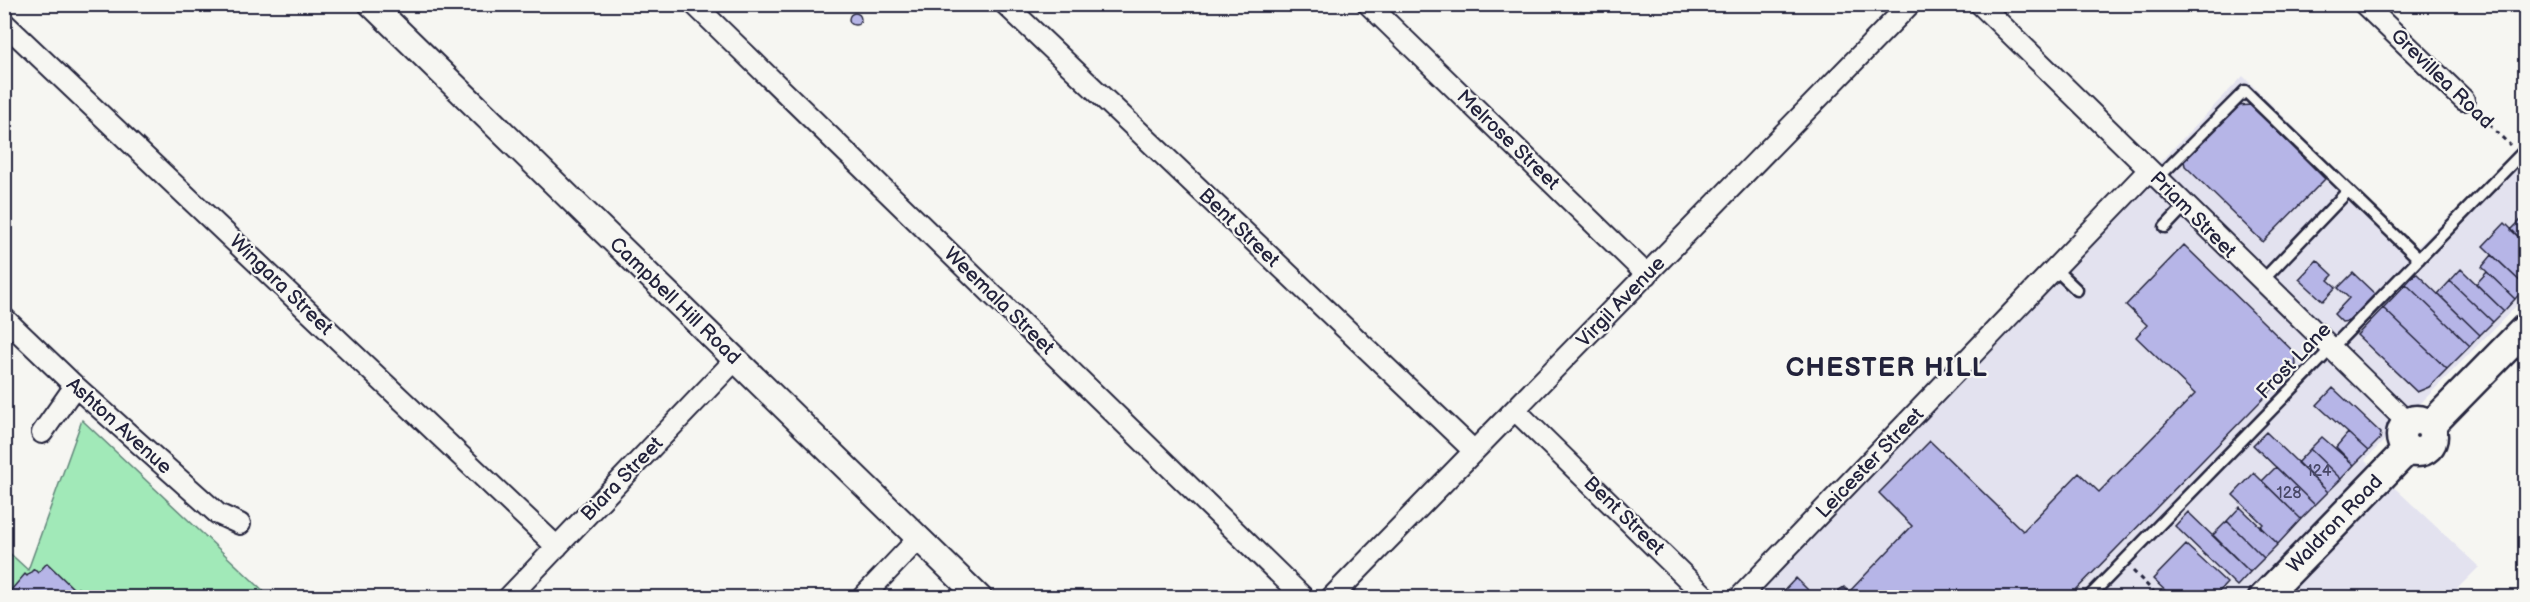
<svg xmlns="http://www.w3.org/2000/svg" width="2530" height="602" font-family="'Balsamiq Sans',sans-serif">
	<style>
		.built { fill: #e3e2ef }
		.green { fill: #a1e9b8; stroke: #62867a; stroke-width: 1.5 }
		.building { fill: #b6b5e7; stroke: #22223b; stroke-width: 1.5 }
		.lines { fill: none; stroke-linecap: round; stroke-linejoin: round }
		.service-casing { stroke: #22223b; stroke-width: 15 }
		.minor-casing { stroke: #22223b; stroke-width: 24 }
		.tertiary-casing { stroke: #22223b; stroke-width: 28 }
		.secondary-casing { stroke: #22223b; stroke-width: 33 }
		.path { stroke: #22223b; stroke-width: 3; stroke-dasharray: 4.5 4.5; stroke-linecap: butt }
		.service { stroke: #f6f6f2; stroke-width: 10 }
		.minor { stroke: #f6f6f2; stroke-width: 20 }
		.tertiary { stroke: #f6f6f2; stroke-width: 24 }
		.secondary { stroke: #f6f6f2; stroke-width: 28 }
		.rail { stroke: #22223b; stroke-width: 4.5; stroke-dasharray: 9 4.5; stroke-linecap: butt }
		.labels { text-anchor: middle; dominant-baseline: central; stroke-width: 4.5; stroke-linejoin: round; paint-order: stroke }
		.number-label { font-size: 16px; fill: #474766 }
		.street-label { font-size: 20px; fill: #22223b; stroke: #f6f6f2 }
		.district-label { font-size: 26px; font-weight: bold; letter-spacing: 1.5px; fill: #22223b; stroke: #f6f6f2 }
	</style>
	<rect width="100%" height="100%" fill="#f6f6f2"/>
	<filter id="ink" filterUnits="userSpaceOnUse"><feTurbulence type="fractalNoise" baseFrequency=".0167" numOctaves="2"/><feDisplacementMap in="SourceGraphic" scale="12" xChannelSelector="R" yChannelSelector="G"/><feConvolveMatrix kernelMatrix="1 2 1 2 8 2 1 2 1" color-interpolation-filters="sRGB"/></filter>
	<g filter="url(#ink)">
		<path class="built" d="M2243,76L2415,249L2525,146V297L2365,460L2479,567L2449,597L1739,598Z"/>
		<path class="green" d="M82,420L270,597H5L4,548L28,570Z"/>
		<path class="building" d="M849 19a6 6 0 1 1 12 0a6 6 0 1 1-12 0Z
			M2251,105L2325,179L2263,242L2185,166L2184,161L2237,106Z
			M2524,217L2526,218V244L2511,230Z
			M2505,223L2526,244V287L2483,246Z
			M2184,245L2295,353L2296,365L2068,598H1826L1844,587L1849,592L1912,526L1879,493L1930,441L2023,531L2079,473L2099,492L2195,394L2136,337L2147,325L2126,305Z
			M2492,255L2526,287L2515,299L2482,267Z
			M2317,260L2333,275L2328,280L2336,287L2323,301L2299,279Z
			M2461,269L2504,311L2493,322L2450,281Z
			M2487,272L2515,299L2504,311L2476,284Z
			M2353,273L2375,294L2349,321L2342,322L2334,314L2349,298L2338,288Z
			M2416,273L2480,335L2470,346L2406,284Z
			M2450,281L2493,322L2480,335L2438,294Z
			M2406,284L2470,346L2447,369L2383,308Z
			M2383,308L2447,369L2429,387L2417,392L2357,335Z
			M2333,388L2381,433L2380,439L2368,451L2317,405Z
			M2266,432L2328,492L2315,505L2253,445Z
			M2348,433L2368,451L2354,465L2336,447Z
			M2322,437L2354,465L2341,479L2310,449Z
			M2310,449L2341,479L2328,492L2297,463Z
			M2276,467L2315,505L2301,519L2262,481Z
			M2254,473L2301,519L2278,544L2260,527L2263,524L2233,495Z
			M2240,507L2278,544L2264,558L2227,521Z
			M2188,512L2250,572L2237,586L2175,526Z
			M2227,521L2264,558L2250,572L2213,535Z
			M2186,545L2227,583L2213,598H2173L2153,579Z
			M47,563L76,591L78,588L87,598H4L25,574L27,576L34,569L38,573Z
			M1796,578L1816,598H1777Z"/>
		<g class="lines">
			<g class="service-casing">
				<path id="service" d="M2156,180L2245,91L2419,259
					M2165,227L2184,207
					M2055,269L2077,290
					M2261,282L2348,191
					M2088,598L2526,149"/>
			</g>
			<g class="minor-casing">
				<path id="minor" d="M694,4L1304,598
					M1005,4L1474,451
					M1368,4L1647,275
					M1980,4L2407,422
					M2364,4L2464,100
					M4,23L557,547
					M4,318L75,386L218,514L240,524
					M1515,410L1707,598
					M42,433L75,386
					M508,598L736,359
					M862,598L919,538
					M1331,598L1910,4
					M1739,598L2148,171"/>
			</g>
			<g class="tertiary-casing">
				<path id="tertiary" d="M371,4L980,598"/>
			</g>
			<g class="secondary-casing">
				<path id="secondary" d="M2401 436a16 16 0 1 1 32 0a16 16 0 1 1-32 0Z
					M2430,426L2526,328
					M2263,598L2408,449"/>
			</g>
			<path class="path" d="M2476,112L2510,145
				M2133,571L2160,598"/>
			<use href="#service" class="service"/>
			<use href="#minor" class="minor"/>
			<use href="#tertiary" class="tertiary"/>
			<use href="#secondary" class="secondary"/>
			<path class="rail" d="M2514,598L2526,586"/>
		</g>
	</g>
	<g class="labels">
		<g class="number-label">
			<text x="2319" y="471">124</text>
			<text x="2289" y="493">128</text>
		</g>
		<g class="street-label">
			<text transform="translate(2442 79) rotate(44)">Grevillea Road</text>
			<text transform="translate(1508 140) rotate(44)">Melrose Street</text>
			<text transform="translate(2193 215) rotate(45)">Priam Street</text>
			<text transform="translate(1239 228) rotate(44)">Bent Street</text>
			<text transform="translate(281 285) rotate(44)">Wingara Street</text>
			<text transform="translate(675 301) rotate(44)">Campbell Hill Road</text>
			<text transform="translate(999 301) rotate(44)">Weemala Street</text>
			<text transform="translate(1621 302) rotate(-46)">Virgil Avenue</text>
			<text transform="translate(2294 361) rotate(-46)">Frost Lane</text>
			<text transform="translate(119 426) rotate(42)">Ashton Avenue</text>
			<text transform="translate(1870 463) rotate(-46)">Leicester Street</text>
			<text transform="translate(622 479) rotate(-46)">Biara Street</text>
			<text transform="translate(1624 516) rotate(44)">Bent Street</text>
			<text transform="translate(2335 524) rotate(-46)">Waldron Road</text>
		</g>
		<g class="district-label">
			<text x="1887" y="368">CHESTER HILL</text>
		</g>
	</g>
	<rect width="2530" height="602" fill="none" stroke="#f6f6f2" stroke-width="24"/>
	<rect x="12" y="12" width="2506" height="578" fill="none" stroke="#22223b" stroke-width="2" filter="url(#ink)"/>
</svg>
